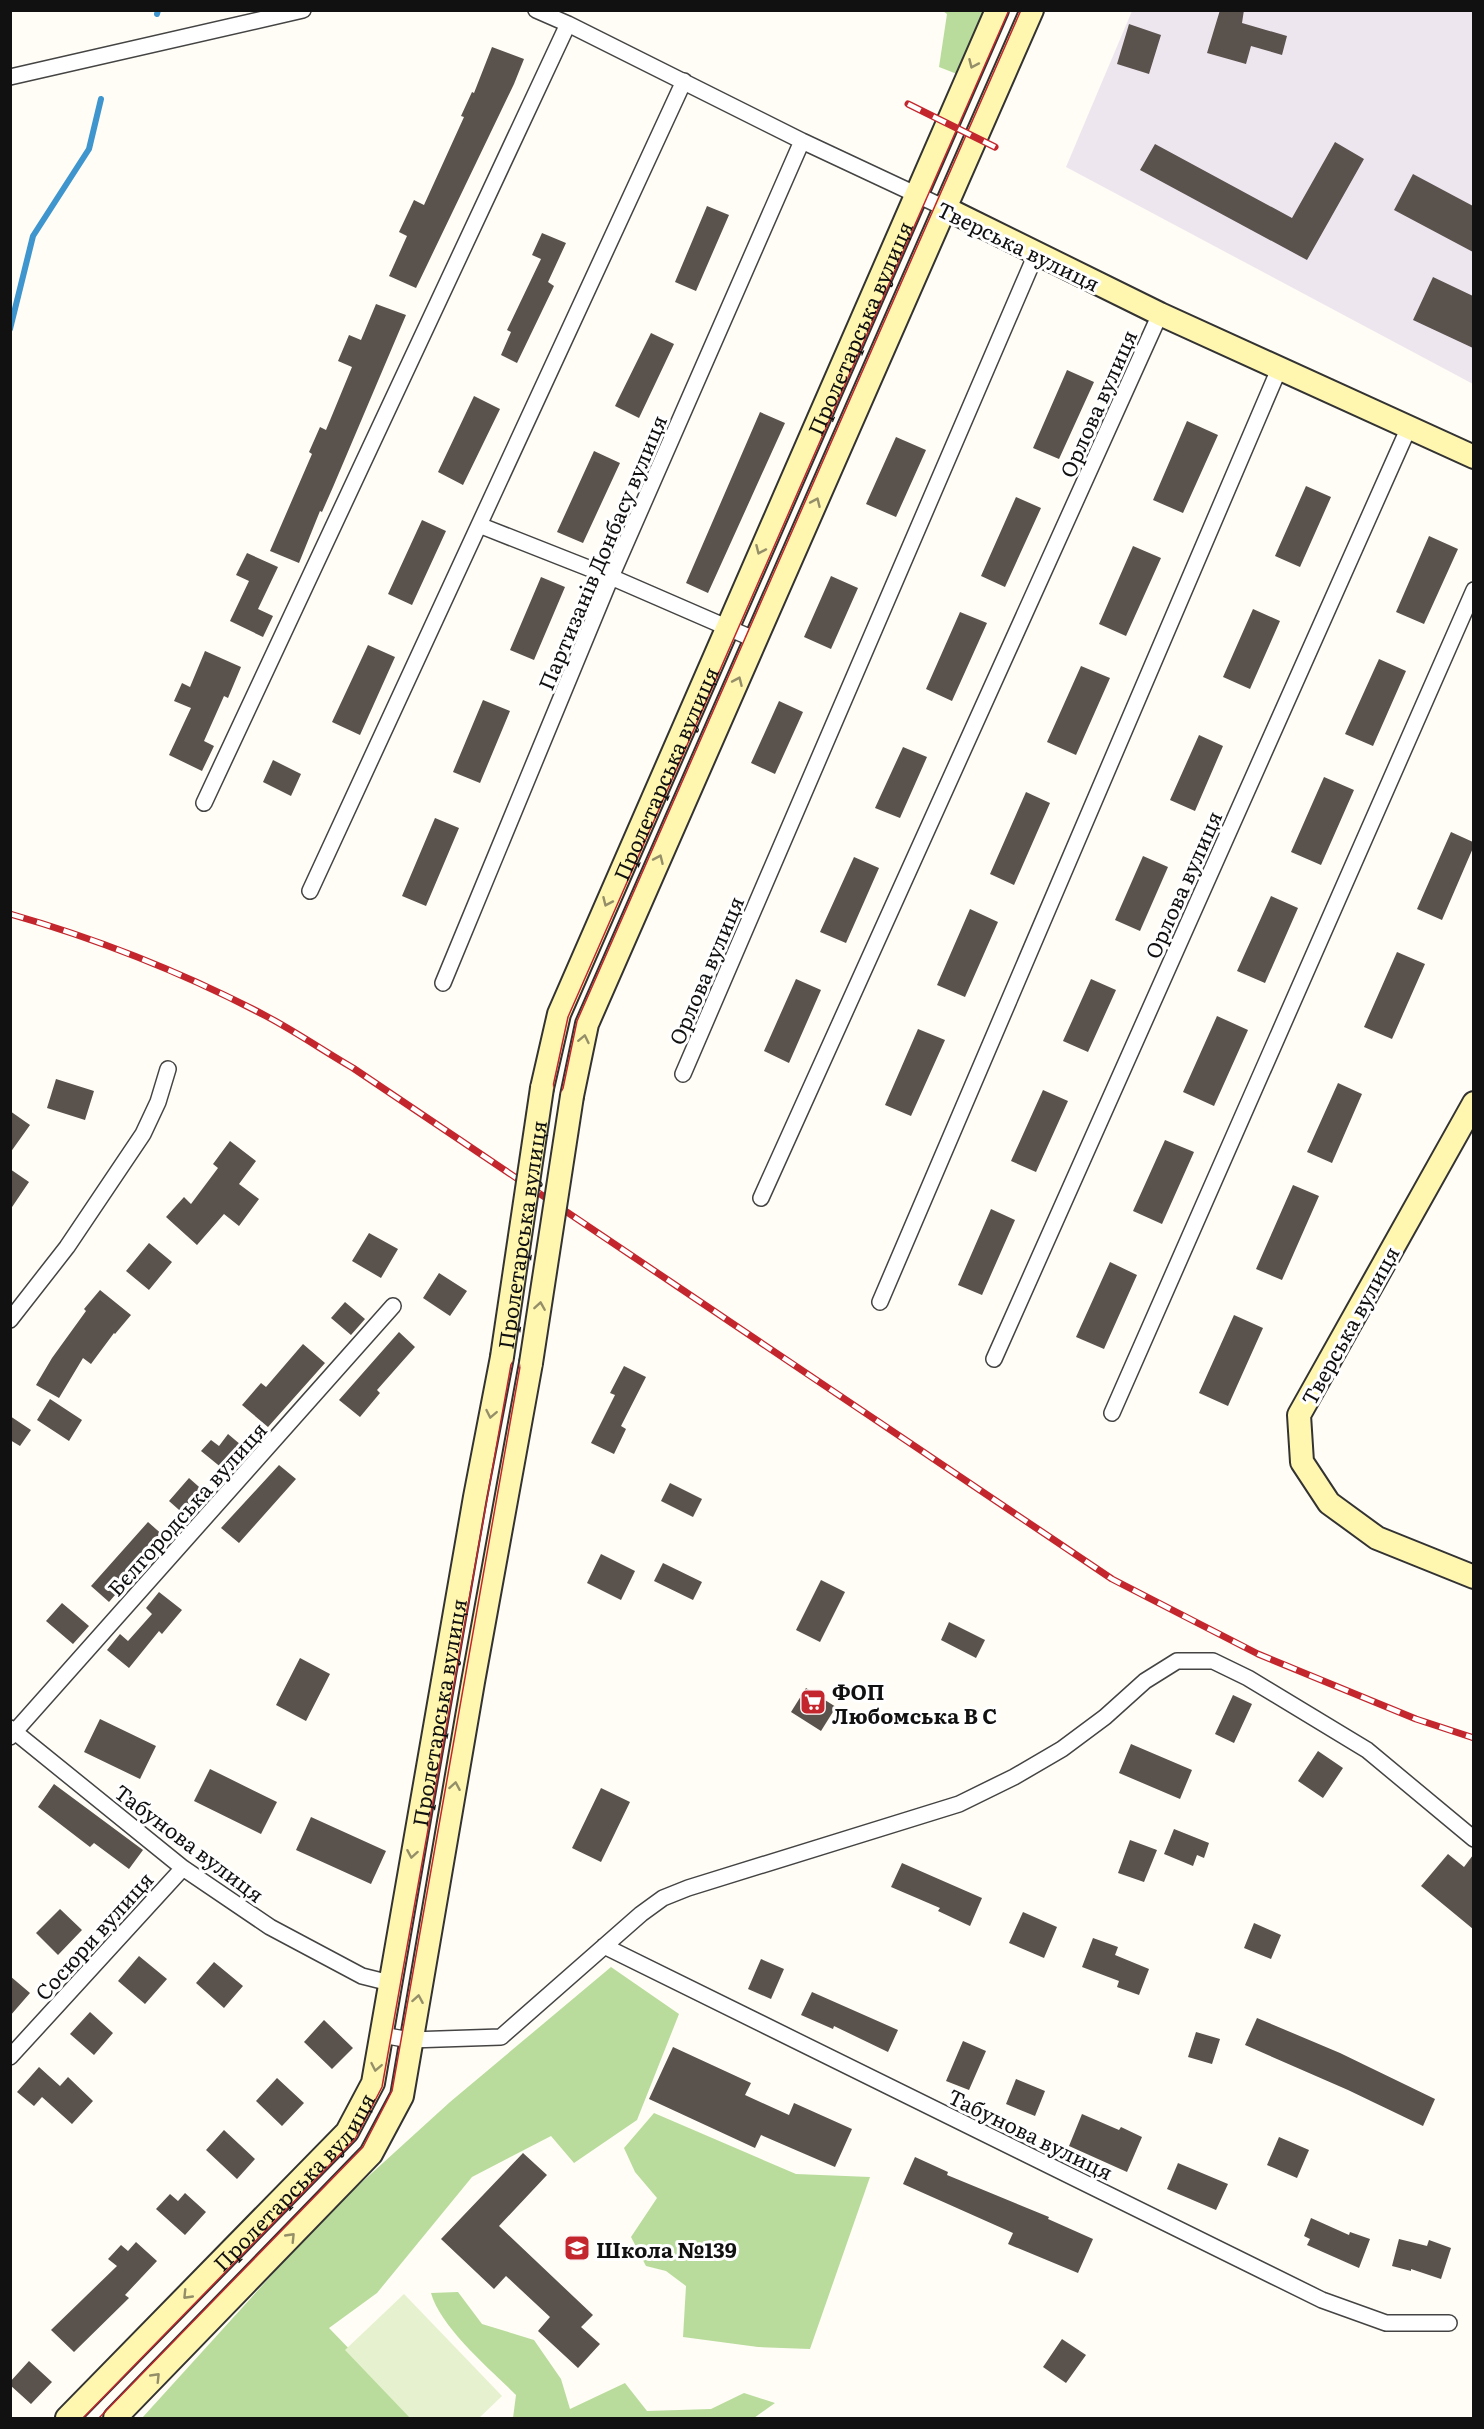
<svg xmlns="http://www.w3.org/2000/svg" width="1484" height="2429" font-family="Literata,serif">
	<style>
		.industrial { fill: #eee6ef }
		.forest { fill: #b9dc9c }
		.pitch { fill: #e6f2cf }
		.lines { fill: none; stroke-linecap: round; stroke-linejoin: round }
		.stream { stroke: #3f96cf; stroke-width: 6 }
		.building { fill: #5a524d }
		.minor-casing { stroke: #444; stroke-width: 18 }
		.secondary-casing { stroke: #333; stroke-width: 26 }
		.minor { stroke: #fff; stroke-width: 15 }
		.secondary { stroke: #fff6b0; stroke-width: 22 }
		.tram { stroke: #c4262e; stroke-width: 1.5 }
		.rail-casing { stroke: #c4262e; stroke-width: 7 }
		.rail { stroke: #fff; stroke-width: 4.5; stroke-dasharray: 14; stroke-linecap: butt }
		.secondary-bridge-casing { stroke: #333; stroke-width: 26; stroke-linecap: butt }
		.secondary-bridge { stroke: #fff6b0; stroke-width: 22 }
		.oneway { stroke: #948f68 }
		.labels { text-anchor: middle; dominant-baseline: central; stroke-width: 6; stroke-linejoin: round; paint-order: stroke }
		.street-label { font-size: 21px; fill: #111; stroke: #fff }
		.poi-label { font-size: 21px; font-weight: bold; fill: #111; stroke: #fff; text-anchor: start }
	</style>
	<rect width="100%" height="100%" fill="#fffdf5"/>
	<path class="industrial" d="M1132,11H1473V384L1066,167Z"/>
	<path class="forest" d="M943,11H985L957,74L939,67L947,14Z
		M611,1967L679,2014L637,2120L574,2163L551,2136L472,2177L377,2293L329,2328L416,2418H142L329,2212L450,2102Z
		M654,2113L796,2174L870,2177L810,2349L758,2347L683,2337L686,2286L666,2271L646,2266L631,2237L657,2198L635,2172L624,2148Z
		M458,2292L482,2324L534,2340L561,2379L570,2409L625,2383L647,2411L711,2409L744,2393L775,2403L754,2418H513L516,2395C490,2369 441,2328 431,2293Z"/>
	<path class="pitch" d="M404,2294L502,2396L479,2418H410L345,2350Z"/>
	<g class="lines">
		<path class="stream" d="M157,14L158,10
			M10,329L33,236L89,149L101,99"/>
	</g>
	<path class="building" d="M1220,10H1244L1242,23L1287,36L1282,55L1251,46L1246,64L1207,53Z
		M1129,24L1161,35L1149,74L1117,64Z
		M492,47L524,59L514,84L416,288L389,276L407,236L399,232L414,200L424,205L464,117L461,116L472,92L474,93Z
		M1335,142L1364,159L1307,260L1140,170L1155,144L1292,218Z
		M1413,174L1473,206V252L1394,210Z
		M707,206L729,215L696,291L675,282Z
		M542,233L566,243L548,282L554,286L517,363L501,355L511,332L507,330L541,259L532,255Z
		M1433,277L1473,296V348L1413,320Z
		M376,304L406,315L333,487L322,512L320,511L299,563L270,551L312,454L309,452L320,427L326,430L352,367L338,361L349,335L361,340Z
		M651,333L674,344L639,418L615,406Z
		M1067,370L1094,382L1059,459L1033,448Z
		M474,396L500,409L463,485L438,472Z
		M760,412L785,423L708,593L686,583Z
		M1187,421L1218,435L1183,513L1153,500Z
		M896,437L926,450L896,517L866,504Z
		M594,451L620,463L583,543L557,532Z
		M1306,486L1331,497L1300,567L1275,556Z
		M1016,497L1041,508L1005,587L981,576Z
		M422,520L446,531L412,605L388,594Z
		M1429,536L1458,549L1424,624L1396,612Z
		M1133,546L1161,558L1126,636L1099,624Z
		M247,553L278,567L258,609L273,616L263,637L230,621L249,581L236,575Z
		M831,576L858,588L831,649L804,637Z
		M541,577L565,587L534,660L510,650Z
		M1253,609L1280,621L1250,689L1223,677Z
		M960,612L987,623L952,701L926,689Z
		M368,645L395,657L360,735L332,722Z
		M205,651L241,667L228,698L224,696L204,741L214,746L202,771L169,755L191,708L174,701L182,683L190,687Z
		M1379,659L1406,671L1373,746L1345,734Z
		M1081,666L1110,678L1076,755L1047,742Z
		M483,700L510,711L480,783L453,772Z
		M779,701L803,712L775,774L751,763Z
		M1199,735L1223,746L1195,811L1170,800Z
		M903,747L927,757L900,818L875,808Z
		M273,760L301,774L291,796L263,782Z
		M1324,777L1354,790L1321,865L1291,852Z
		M1026,792L1050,803L1014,885L990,874Z
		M435,818L459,828L426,906L402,896Z
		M1451,832L1473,842V848L1442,920L1417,909Z
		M1143,856L1168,867L1140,931L1115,920Z
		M854,857L879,868L846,943L820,932Z
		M1271,896L1298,908L1265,983L1237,971Z
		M970,909L998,922L965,997L937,985Z
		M1397,952L1425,964L1392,1039L1364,1027Z
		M796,979L821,990L789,1063L764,1051Z
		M1091,979L1116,990L1088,1052L1063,1041Z
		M1217,1016L1248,1030L1214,1106L1183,1092Z
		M918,1029L945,1040L911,1116L885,1105Z
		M56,1079L94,1091L85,1120L47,1108Z
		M1338,1083L1362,1094L1332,1163L1307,1152Z
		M1043,1090L1068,1101L1036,1172L1011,1161Z
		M10,1111L30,1125L10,1153Z
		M1165,1140L1194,1152L1162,1224L1133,1211Z
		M230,1141L256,1161L239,1184L259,1199L239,1226L224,1214L197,1245L166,1217L184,1197L191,1204L218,1168L213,1164Z
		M10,1169L29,1182L10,1210Z
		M1293,1185L1319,1196L1282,1280L1256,1269Z
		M991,1209L1015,1220L982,1295L958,1285Z
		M369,1233L398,1249L381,1278L352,1261Z
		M149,1243L172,1262L149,1290L126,1271Z
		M1110,1262L1137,1275L1104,1349L1076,1337Z
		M439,1273L467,1291L450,1316L423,1298Z
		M100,1290L131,1315L115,1334L114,1333L91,1364L83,1358L59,1398L36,1385L52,1358L86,1311L84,1309Z
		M345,1302L365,1319L351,1335L331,1318Z
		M1234,1315L1263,1328L1228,1406L1199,1393Z
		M399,1332L415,1347L377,1390L380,1393L360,1417L339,1400Z
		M303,1344L325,1363L268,1427L242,1405L261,1383L266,1387Z
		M624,1366L646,1377L621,1426L626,1429L614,1454L591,1443L615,1395L610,1393Z
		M50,1399L82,1420L69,1441L37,1420Z
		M10,1416L31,1430L20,1446L10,1440Z
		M228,1434L247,1450L228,1473L201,1451L211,1440L219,1446Z
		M279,1465L296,1479L239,1543L221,1528Z
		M189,1478L207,1494L187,1517L169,1501Z
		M670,1483L702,1499L693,1517L661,1501Z
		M148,1522L165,1537L109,1602L91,1586Z
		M601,1554L635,1571L621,1600L587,1583Z
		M663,1563L702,1582L693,1600L654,1581Z
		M821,1580L845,1592L820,1642L796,1630Z
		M159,1592L182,1610L162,1634L159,1631L129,1668L107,1650L120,1634L128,1641L152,1614L146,1608Z
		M62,1603L89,1626L73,1644L46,1621Z
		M949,1622L985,1640L976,1658L941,1640Z
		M300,1658L330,1674L306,1721L276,1705Z
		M806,1688L836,1707L821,1731L791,1712Z
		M1233,1695L1252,1704L1234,1743L1215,1734Z
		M100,1719L156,1746L140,1779L84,1752Z
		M1131,1744L1192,1770L1180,1799L1119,1773Z
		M1318,1751L1343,1768L1323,1798L1298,1781Z
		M210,1769L277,1802L261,1834L194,1801Z
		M54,1784L143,1850L129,1869L94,1843L90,1847L38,1807Z
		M601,1788L630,1802L601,1862L572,1848Z
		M311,1817L386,1851L371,1884L296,1850Z
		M1174,1829L1209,1843L1204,1858L1197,1855L1193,1866L1164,1854Z
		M1130,1840L1157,1850L1144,1882L1118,1873Z
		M1448,1854L1464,1867L1473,1855V1929L1421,1886Z
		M902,1863L982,1898L970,1926L938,1911L940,1908L891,1887Z
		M60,1909L82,1930L58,1955L36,1933Z
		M1023,1912L1057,1927L1044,1958L1009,1943Z
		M1254,1923L1281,1935L1271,1959L1244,1948Z
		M1093,1938L1118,1947L1115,1955L1149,1969L1139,1995L1117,1987L1119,1981L1082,1967Z
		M139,1956L167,1979L145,2004L118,1981Z
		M761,1959L784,1969L771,1999L748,1989Z
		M214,1962L243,1986L224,2008L196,1983Z
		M10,1976L30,1993L10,2016Z
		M812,1992L898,2030L888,2052L834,2026L833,2029L801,2015Z
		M90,2012L113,2033L94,2055L70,2034Z
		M1257,2018L1340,2053L1435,2099L1423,2126L1348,2090L1245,2045Z
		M324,2020L353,2048L332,2069L304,2042Z
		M1196,2032L1220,2039L1212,2064L1188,2057Z
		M963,2041L986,2051L969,2090L946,2081Z
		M673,2047L751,2083L745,2095L789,2115L794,2103L852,2129L835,2167L761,2135L755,2148L649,2099Z
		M39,2067L60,2086L68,2077L93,2101L72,2124L42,2097L34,2106L17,2092Z
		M277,2078L304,2103L282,2126L256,2101Z
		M1016,2079L1045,2091L1035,2116L1006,2104Z
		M1082,2114L1119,2130L1121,2127L1142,2137L1127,2172L1069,2146Z
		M224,2130L255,2159L237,2179L206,2150Z
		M1279,2137L1309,2150L1297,2178L1267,2165Z
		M523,2153L547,2175L499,2226L593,2315L581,2327L600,2344L578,2368L538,2331L550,2317L506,2276L494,2289L441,2239Z
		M915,2157L948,2172L947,2175L1049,2217L1048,2219L1093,2239L1078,2273L1008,2244L1013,2233L903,2184Z
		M1178,2163L1228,2184L1216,2210L1167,2189Z
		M185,2193L206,2212L185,2235L156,2209L170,2194L178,2201Z
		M1311,2218L1349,2235L1350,2232L1370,2239L1359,2268L1307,2245L1310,2239L1304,2236Z
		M1399,2239L1427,2246L1429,2240L1451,2248L1441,2279L1411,2269V2271L1392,2266Z
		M136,2242L157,2261L125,2295L129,2298L74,2352L51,2330L117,2266L108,2259L121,2245L128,2251Z
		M1062,2339L1086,2355L1066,2383L1043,2367Z
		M29,2361L52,2382L31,2404L10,2385V2382Z"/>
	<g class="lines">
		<g class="minor-casing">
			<path id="minor" d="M536,10L568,24L802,141L945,208
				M10,77L303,10
				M479,525L611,577L756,640
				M204,803L568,24
				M310,891L684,81
				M443,983L611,577L802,141
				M683,1074L1036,254
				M761,1198L1160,314
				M880,1302L1279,369
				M10,1320L67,1247L143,1134L158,1102L168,1069
				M994,1359L1409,427
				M1112,1413L1474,590
				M10,1728L183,1868L270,1927L362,1976L390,1983
				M10,1737L393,1306
				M604,1946L1322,2300L1386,2323H1449
				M382,2035L410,2040L501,2037L641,1914L663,1898L688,1888L959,1804L1014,1777L1062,1749L1105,1717L1145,1681L1177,1661H1213L1248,1678L1367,1750L1474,1839
				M10,2057L183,1868"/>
		</g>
		<g class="secondary-casing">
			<g id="secondary">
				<path d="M945,208L1160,314L1474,457"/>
				<path id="s1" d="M542,1088L559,1014L997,10"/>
				<path d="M572,1096L587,1024L1032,10"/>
				<path d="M1474,1103L1299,1415L1302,1462L1329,1503L1377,1538L1474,1577"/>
				<path id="s2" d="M67,2418L347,2132L373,2083L475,1497L502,1357"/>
				<path d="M115,2418L371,2154L402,2096L473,1682L531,1363"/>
			</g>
		</g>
		<use href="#minor" class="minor"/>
		<use href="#secondary" class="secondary"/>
		<path class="tram" d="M83,2418L355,2139L382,2087L512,1359L552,1091L568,1017L1009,10
			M99,2418L363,2147L392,2091L521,1361L562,1093L577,1021L1021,10"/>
		<g class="rail-casing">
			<path id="rail" d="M908,104L995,147
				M10,914C98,939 186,974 266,1016C296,1032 324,1051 353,1068L1112,1579L1258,1654L1416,1719L1474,1738"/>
		</g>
		<use href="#rail" class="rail"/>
		<g class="secondary-bridge-casing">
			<g id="secondary-bridge">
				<path id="s3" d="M502,1357L542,1088"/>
				<path d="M531,1363L572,1096"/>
			</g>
		</g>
		<use href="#secondary-bridge" class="secondary-bridge"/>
	</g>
	<defs><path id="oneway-chevron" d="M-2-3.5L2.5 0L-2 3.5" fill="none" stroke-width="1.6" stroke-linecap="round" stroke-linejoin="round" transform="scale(1.5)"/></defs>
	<g class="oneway">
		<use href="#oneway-chevron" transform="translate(973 64) rotate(114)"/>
		<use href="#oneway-chevron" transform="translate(816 502) rotate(-66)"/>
		<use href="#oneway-chevron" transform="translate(760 550) rotate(114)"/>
		<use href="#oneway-chevron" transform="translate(738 681) rotate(-66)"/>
		<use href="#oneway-chevron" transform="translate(659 859) rotate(-66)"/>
		<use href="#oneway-chevron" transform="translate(607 902) rotate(114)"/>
		<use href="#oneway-chevron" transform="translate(584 1039) rotate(-78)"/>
		<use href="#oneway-chevron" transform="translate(540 1306) rotate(-81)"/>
		<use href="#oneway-chevron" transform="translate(491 1414) rotate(101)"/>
		<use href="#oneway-chevron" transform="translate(455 1786) rotate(-80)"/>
		<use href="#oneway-chevron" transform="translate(412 1854) rotate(100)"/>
		<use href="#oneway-chevron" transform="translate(418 1999) rotate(-80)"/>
		<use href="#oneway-chevron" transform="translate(376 2067) rotate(101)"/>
		<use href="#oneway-chevron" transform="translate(291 2237) rotate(-46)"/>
		<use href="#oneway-chevron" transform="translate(187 2295) rotate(134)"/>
		<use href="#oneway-chevron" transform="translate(156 2377) rotate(-46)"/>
	</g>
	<defs>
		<g id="supermarket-square" transform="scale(1.35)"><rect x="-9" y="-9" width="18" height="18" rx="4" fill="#c4262e" stroke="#fff"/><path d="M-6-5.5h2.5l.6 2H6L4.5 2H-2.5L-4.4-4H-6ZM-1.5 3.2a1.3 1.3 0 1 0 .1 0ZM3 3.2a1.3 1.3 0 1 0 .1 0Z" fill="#fff"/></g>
		<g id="school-square" transform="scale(1.35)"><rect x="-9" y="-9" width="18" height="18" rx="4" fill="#c4262e" stroke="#fff"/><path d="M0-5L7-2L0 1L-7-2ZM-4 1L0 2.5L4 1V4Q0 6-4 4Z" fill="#fff"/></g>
	</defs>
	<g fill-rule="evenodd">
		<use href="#supermarket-square" x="813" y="1702"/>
		<use href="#school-square" x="577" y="2248"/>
	</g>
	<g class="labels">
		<g class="street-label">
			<text transform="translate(1019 245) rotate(26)">Тверська вулиця</text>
			<text stroke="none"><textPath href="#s1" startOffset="825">Пролетарська вулиця</textPath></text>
			<text transform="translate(1097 403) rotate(-66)">Орлова вулиця</text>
			<text transform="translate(601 552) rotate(-67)">Партизанів Донбасу вулиця</text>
			<text stroke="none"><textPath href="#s1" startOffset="339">Пролетарська вулиця</textPath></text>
			<text transform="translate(1182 884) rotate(-66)">Орлова вулиця</text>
			<text transform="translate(705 970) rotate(-67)">Орлова вулиця</text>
			<text stroke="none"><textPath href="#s3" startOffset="124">Пролетарська вулиця</textPath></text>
			<text transform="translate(1349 1325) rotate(-61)">Тверська вулиця</text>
			<text transform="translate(186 1508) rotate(-48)">Бєлгородська вулиця</text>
			<text stroke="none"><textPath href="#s2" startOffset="832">Пролетарська вулиця</textPath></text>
			<text transform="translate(190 1842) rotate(37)">Табунова вулиця</text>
			<text transform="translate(93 1935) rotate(-48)">Сосюри вулиця</text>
			<text transform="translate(1031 2133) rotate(26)">Табунова вулиця</text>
			<text stroke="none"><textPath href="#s2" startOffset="328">Пролетарська вулиця</textPath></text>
		</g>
		<g class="poi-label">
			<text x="832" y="1690">ФОП<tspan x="832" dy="24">Любомська В С</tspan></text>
			<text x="596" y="2248">Школа №139</text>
		</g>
	</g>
	<rect width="1484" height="2429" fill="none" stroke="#111111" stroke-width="24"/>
</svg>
